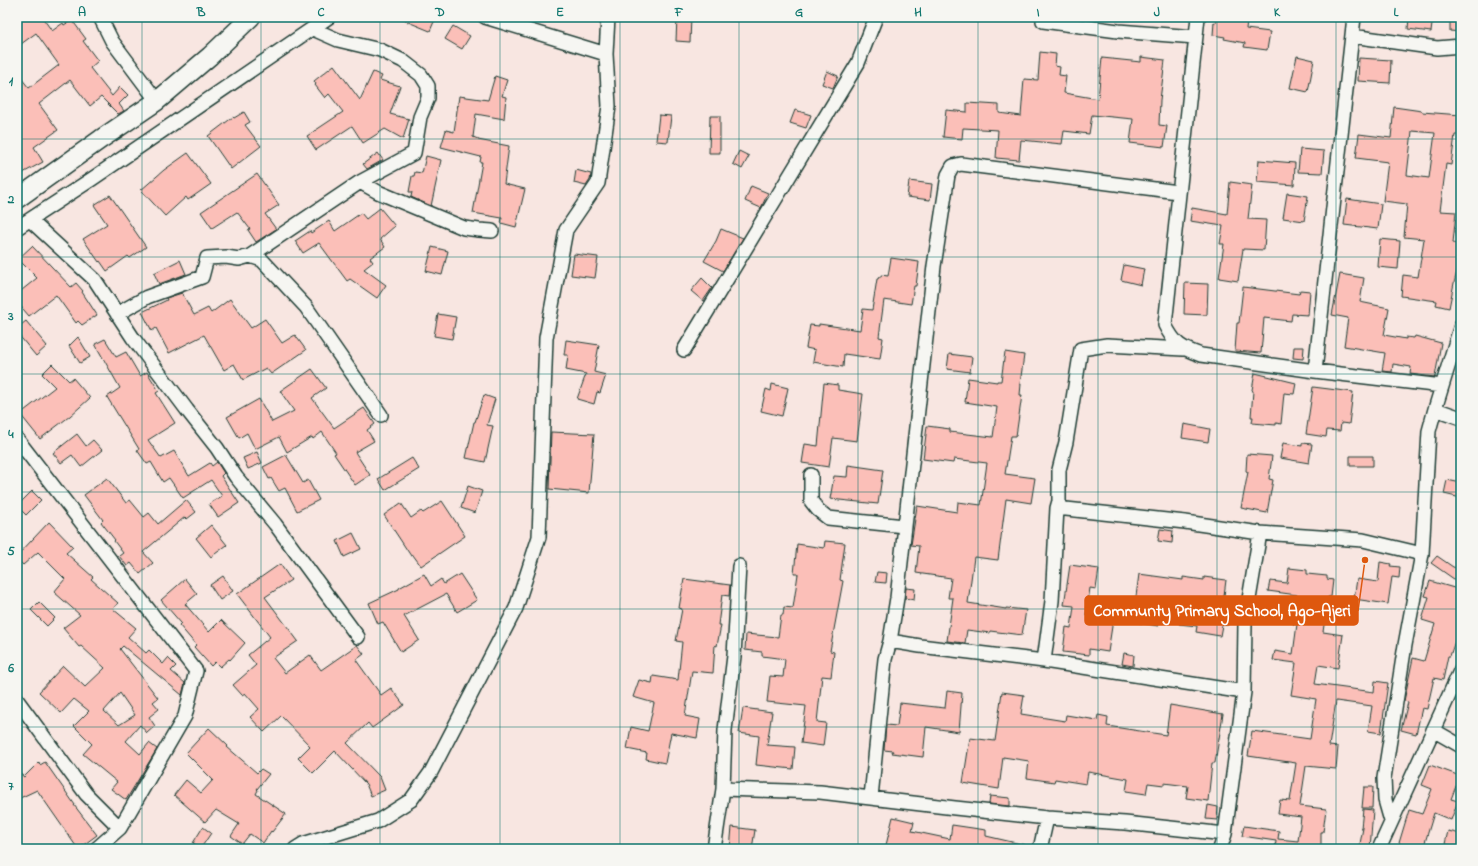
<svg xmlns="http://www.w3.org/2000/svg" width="1478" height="866" font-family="'Indie Flower',sans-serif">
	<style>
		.building { fill: #fbbfb8; stroke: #1f3d34; fill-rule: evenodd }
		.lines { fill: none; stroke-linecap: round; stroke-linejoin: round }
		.street-casing { stroke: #1f3d34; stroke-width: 16 }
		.secondary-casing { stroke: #1f3d34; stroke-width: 21 }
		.street { stroke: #f6f6f2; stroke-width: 13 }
		.secondary { stroke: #f6f6f2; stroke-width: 18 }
		.grid { fill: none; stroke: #0f766e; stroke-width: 1; stroke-opacity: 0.55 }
		.leader { fill: none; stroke: #de580e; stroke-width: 1.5 }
		.callout-dot { fill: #de580e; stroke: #f6f6f2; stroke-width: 1.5 }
		.callout { fill: #de580e; stroke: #de580e; stroke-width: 1.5 }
		.callout-label { font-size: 17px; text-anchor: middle; font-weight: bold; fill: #fff }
		.neatline { fill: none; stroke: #0f766e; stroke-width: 1.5 }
		.grid-label { font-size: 13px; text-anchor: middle; font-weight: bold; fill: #0f766e }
	</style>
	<rect width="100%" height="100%" fill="#f8e6e1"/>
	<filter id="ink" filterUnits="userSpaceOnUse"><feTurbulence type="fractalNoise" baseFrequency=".025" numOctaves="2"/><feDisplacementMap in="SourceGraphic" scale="8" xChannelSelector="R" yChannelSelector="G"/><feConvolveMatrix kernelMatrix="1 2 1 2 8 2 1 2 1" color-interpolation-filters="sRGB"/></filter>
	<g filter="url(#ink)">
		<path class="building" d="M17,17H42L52,31L63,23L64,25L72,20L86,39L83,41L98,61L90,68L112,96L120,87L128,95L119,104L124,111L118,114L101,97L90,106L70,80L39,104L58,130L34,147L43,162L21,174L17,167V73L29,88L59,65L36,33L17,47Z
			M396,17H436L430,31Z
			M677,17H691L690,42L676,41Z
			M1217,17L1247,20L1246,29L1270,32L1267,50L1244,47L1245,43L1224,39L1225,37L1213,35L1214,22L1216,23Z
			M1409,17H1433L1431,32L1408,29Z
			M1450,17H1461V32L1450,31Z
			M453,26L470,36L462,49L445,39Z
			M1040,52L1056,54L1055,66L1060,67L1059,75L1066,76L1064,93L1098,99L1102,58L1141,62V57L1165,60L1160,100L1159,125L1167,126L1164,147L1130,143L1133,119L1092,115L1089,134L1064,131L1062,144L1021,140L1019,160L996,158L998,130L963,128L962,139L943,137L946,110L967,112V103L999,105V113L1021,116L1024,79L1038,80Z
			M1297,56L1314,60L1308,92L1290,88Z
			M1359,58L1391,60L1390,83L1358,81Z
			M334,65L360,100L373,72L382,76L380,80L400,86L390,114L409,119L403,139L385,129L363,143L352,126L316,150L307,136L343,112L329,94L325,98L315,85L316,84L314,81Z
			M827,71L838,76L833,88L822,84Z
			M495,76L507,80L502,96L506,97L504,119L476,114L473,137L478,139V140L509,146L504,184L525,189L516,227L501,223L502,218L473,213L482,162H480L481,157L441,147L446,130L454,132L459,96L488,100Z
			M1394,107L1422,111V112L1461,115V135H1455L1451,165L1446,164L1440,211L1456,212L1453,243L1461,245V256L1454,283L1449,308L1436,305L1437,301L1401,296L1403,275L1418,277L1424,239L1404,237L1407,204L1383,201L1388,162L1356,158L1359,134L1391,138ZM1412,131L1435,133L1429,178L1407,175Z
			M795,110L811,115L806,128L790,123Z
			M244,112L250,122L245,125L261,146L231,169L208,136L233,117L234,118Z
			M659,115L671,116L668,142L656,141Z
			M710,116H720V153H709Z
			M1300,149L1324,151L1322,173L1298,172Z
			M739,151L749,156L742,169L733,164Z
			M188,153L211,184L188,200L186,197L165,216L141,190L164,170Z
			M378,153L383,160L367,169L363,164Z
			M426,156L441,160L431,206L411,197L412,192H409L412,176H414L415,172L422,173Z
			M1259,160L1295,163L1294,185L1257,182Z
			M576,170L591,174L590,180L586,186L574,183Z
			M257,174L279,205L265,214L276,229L256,242L248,230L250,229L237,212L212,228L201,212Z
			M909,181L932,184L930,200L907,197Z
			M1230,182L1252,185L1248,219L1266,220L1264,250L1243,249L1238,281L1219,278L1224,244H1220L1223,226L1190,221L1192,208L1227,214Z
			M751,186L768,193L761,208L745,201Z
			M1287,193L1308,196L1304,221L1283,218Z
			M110,195L146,247L130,258L128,256L107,271L100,261L99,262L83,239L107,224L94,205Z
			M1347,199L1381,204L1378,229L1344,225Z
			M380,208L395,226L380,239L385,247L370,258L373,262L364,269L386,285L377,298L350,279L347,281L319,243L303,253L295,241L310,231L311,233L329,221L335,231L361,213L366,219Z
			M721,229L743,238L723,271L704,261L716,241Z
			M1380,239L1400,241L1398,269L1378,267Z
			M32,246L71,287L76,283L83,291L82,292L97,315L82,325L78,321L76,323L56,295L29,316L17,302V294L37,278L18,259Z
			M432,247L448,251L442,275L426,271Z
			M574,254L598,257L595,278L571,275Z
			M891,258L919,262L916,286H914L911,304L884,300L879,337L883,338L880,359L844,354L843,367L813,362L815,350L806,348L810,325L819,326V324L860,330L863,309L872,310L877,279H878L879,277H881V275L888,276Z
			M180,260L186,274L159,284L154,273Z
			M1124,265L1144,269L1141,285L1121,280Z
			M1340,274L1364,278L1360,302L1389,308L1384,335L1406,339V337L1414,338L1415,336L1441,343L1435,377L1410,374L1411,367L1393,364L1392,372L1382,371L1385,353L1344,346L1348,318L1332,315Z
			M702,278L712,288L703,301L691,291Z
			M1185,283L1208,284L1207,315L1184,314Z
			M1243,287L1299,294L1300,290L1310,291L1308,315L1292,314L1291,321L1264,318L1261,353L1235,351L1237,323H1239Z
			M182,293L194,315L208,308L211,313L230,299L251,328L265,319L282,343L295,335L306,350L271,374L266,368L243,380L234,364L224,370L204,335L169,353L156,328L152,331L142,312L167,300L166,298Z
			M438,314L456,317L452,339L434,336Z
			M26,321L47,346L36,356L17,333V328Z
			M78,337L90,357L80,363L69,346Z
			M105,339L116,357L126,352L140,376L147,372L159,391L156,393L175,423L148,440L161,458L174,451L189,476L210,463L212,466L217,462L224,473L221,476L239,503L218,517L209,504L222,496L211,480L183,498L169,478L163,482L151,462L147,464L137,450L139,449L107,397L120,388L95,344Z
			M566,340L599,345L594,372L606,375L600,393L597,392L594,404L577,399L586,374L566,370L568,355H564Z
			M1294,347H1304L1303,359L1293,358Z
			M1005,352L1024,355L1020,384H1021L1020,395H1022L1016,436H1011L1005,474L1035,478L1031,503L1006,499L998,560L974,557L968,603L1006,609V608L1026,610L1022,635L990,631V633L967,630L965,643L947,641L953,598H948L951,578L916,573L919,546L911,545L917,506L957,512L958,502L981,505L987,463L954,459L953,463L923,459L927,426L950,429V432L993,437L997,407L965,402L968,378L997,382V381H1001Z
			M949,354L972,357L970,372L947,369Z
			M52,364L69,381L73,378L90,398L70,416L40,439L20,414L55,387L42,374Z
			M312,369L326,388L312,398L334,428L364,408L375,424L367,430L374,441L355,452L370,475L355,485L334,454L336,453L322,432L313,439L312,437L287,452L279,437L255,449L247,433L239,438L227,417L259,399L272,422L294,411L280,391Z
			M1255,373L1296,383L1294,394L1284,393L1281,424L1276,423V425L1252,423L1253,417H1251L1253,391L1252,390Z
			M824,383L838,385V390L863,394L857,441L833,438L829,467L802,463L805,444L818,446Z
			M772,384L788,388L782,416L761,411L766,389L771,391Z
			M1313,387L1353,392L1349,424L1341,423L1340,431L1327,430L1326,437L1306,434Z
			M484,395L495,399L487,425L493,426L485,462L466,458L474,422H475Z
			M1184,424L1210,429L1208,442L1182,438Z
			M551,432L594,434L589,493L549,489Z
			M77,434L86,446L93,440L102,450L81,467L72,455L61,463L53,453Z
			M1283,443L1302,446V443L1312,444L1309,463L1280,458Z
			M257,452L262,463L248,469L243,458Z
			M1247,454L1272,456L1269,479L1273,480L1267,513L1241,508L1248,472L1246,471Z
			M286,455L303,483L308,480L319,500L297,511L285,488L279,491L271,478L269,479L263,467Z
			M1350,456H1373V466H1350Z
			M412,458L419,469L385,490L378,479Z
			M848,465L883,470L878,504L830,499L834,476L847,477Z
			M107,478L126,503L130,500L144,517L149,513L158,524L186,500L196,512L187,519L185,517L143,552L153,563L140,574L131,563L127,566L119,556L123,553L114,541L115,540L101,522L103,520L84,495Z
			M1447,480L1461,483V498L1444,494Z
			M468,486L482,491L475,513L461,508Z
			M32,491L41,500L26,515L17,506Z
			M442,501L465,536L421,566L413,555L411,556L384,515L401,503L411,518L421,511L423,513Z
			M49,522L73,547L66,553L93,577L91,579L118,603L113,609L136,628L128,637L146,653L149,650L163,664L168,658L176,666L171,671L185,683L182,695L123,646L120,649L158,698L153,702L159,709L149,717L155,726L147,733L140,725L126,741L140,754L149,743L157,749L126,800L111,789L117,782L83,754L92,744L74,726L89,711L74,699L61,713L39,692L63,666L85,687L105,668L81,646L79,647L63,628L80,615L54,592L65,579L38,552L23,565L17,559V556ZM120,693L135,715L119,725L104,711Z
			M211,525L227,545L211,557L196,538Z
			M1160,529L1173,531L1172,543L1158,541Z
			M353,533L361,549L344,557L337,541Z
			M825,541L845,543L840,580L843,581L830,651L834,652L831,677L822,676L817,722L826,723L823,746L801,743L806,706L767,702L770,676L783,677L785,659L762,656V652L745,650L746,634L778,637L781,615H783L784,607L793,608L798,574H794L797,544L824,548Z
			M1437,556L1453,567L1461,569V584L1431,563Z
			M1380,562L1391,564L1390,566L1400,567L1399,578L1392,577L1388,604L1354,599L1357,579L1378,582Z
			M280,564L291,580L265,597L298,641L273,658L285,673L310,655L321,670L357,645L364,654L356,660L381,695L391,688L404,705L372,728L368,723L347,743L380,777L385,790L371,796L366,784L335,751L313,773L298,758L310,746L281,716L264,732L250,717L259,709L245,693L242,695L233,685L256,665L248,655L270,637L237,594Z
			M1070,565L1099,569L1096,589L1090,588L1086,615L1113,620L1108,652L1089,649V655L1063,652L1066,627L1071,628L1074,606L1064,605Z
			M1289,568L1307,570V574L1327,576V579L1333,580L1331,597H1328L1323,632L1343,635L1338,668L1318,665L1315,684L1374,692L1375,681L1388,683L1381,733L1368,731L1372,706L1336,701L1329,746L1338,747L1336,769L1306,766L1300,806L1326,809L1323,832H1321V849H1275L1276,841L1242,836L1244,826L1279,831L1278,839L1298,841L1301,817L1278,814L1280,800L1290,801L1296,763L1248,756L1252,731L1310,739L1316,699L1291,695L1296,663L1273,660L1275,651L1293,654L1297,624H1293L1297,595L1268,591L1270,581L1287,583Z
			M877,572L887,573L886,583L875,582Z
			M424,574L431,586L441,579L444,584L460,574L477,600L457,612L446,594L404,616L419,640L401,652L383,622L378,624L369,603L399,589V588Z
			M1139,574L1183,580V577L1204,580V577L1226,580L1222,611H1224L1223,615L1229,616L1228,625H1222L1220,636L1196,632L1197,626L1179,624L1180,620L1159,617L1158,626L1130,621L1133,603L1135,604Z
			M223,576L233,591L220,600L210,585Z
			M185,579L197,594L185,604L209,632L221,620L245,643L230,660L229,659L220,667L215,662L211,666L194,647L196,645L179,625L181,623L161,600Z
			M684,579L730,585L729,596L722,595L718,625H721L717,646L715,645L713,673L692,671L685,716L700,719L697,738L671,733L665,763L646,759L647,753L627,749L631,727L648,731L654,703L633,697L639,680L652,683L653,676L678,680L682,642L676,641L682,609L679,608Z
			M1430,581L1461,590V623L1450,656H1448L1443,680L1434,678L1427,709L1422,708L1416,734L1401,730L1408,702L1404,701L1413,658L1424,661L1435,624L1422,620L1429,597L1425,596Z
			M906,588L915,589L914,600L905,598Z
			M39,602L55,618L47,626L31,610Z
			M1124,653L1134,655L1133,666L1122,664Z
			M947,691L962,693L959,732L926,727L923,757L892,753L893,751L884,750L886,725L897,726L900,703L945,708Z
			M1002,692L1024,695L1021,714L1065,721L1066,715L1097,720L1098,715L1108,717L1107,726L1166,735L1170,705L1223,714L1215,763H1212L1208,801L1186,798L1188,786L1164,783V785L1148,783L1146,794L1126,791L1128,779L1088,772L1086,784L1055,779L1054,782L1027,778L1029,761L1003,757L999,789L963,783L970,738L995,741Z
			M743,708L772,712L767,745L795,747L793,769L756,765L759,736L739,733Z
			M209,728L228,746L227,747L257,773L261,769L269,774L257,789L258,790L256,794L286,814L272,832L271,831L263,843L250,834L242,844L231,836L239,824L216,810L205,822L174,795L186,780L201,793L213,780L186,753Z
			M39,762L40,765L45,762L75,805H74L97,835L78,849L37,790L20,798L17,793V771L24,777Z
			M1430,765L1460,776L1451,799L1458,801L1451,820L1434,813L1423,849H1399L1401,844L1399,843L1409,810L1422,814L1432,789L1422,785Z
			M1364,787H1373L1372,808H1362Z
			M990,796L1010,798V806L989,804Z
			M1208,805L1218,807L1217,820L1206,819Z
			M1363,809L1373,810L1370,849H1359L1363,828H1361Z
			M893,817L914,822L912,831L950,839L952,825L986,830V836L1025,845L1024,849H885Z
			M203,827L211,833L201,848L193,843Z
			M732,827L755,830L752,849H730Z
			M1448,831L1461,834V848L1445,844Z"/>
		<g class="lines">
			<g class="street-casing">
				<path id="street" d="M100,17L112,41L157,101
					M485,17L606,54
					M1044,17L1043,21L1118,31L1195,37
					M1198,17L1165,325C1175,345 1181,348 1201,355L1315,371L1442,386
					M1352,36L1437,48L1461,46
					M360,182L378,192L464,228L479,230L492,231
					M30,220L95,280L133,338L187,410L217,448L236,477L275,524L358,637
					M17,228L92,179L329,17
					M250,256L262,260L306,307L381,415
					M117,314L147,297L202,277L207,258L226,257L239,259L250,256L360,182L414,153L420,117L428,98V86L421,75L403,61L380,50L338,40L313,29
					M684,350L858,63L876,17
					M1315,371L1354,17
					M1435,409L1461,418
					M17,439L196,671L185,716L120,828L96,849
					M811,475V501L818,510L828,518L904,526
					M1057,508L1185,522L1260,533L1363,540L1422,554
					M890,641L920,646L1044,661L1244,692
					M1044,661L1052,601L1057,508L1059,501V470L1066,442L1081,349L1107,345L1183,349
					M17,700L86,794L120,828
					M1433,730L1461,746
					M723,789L820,792L955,808L1047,818L1125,823L1225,834
					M871,797L885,659L890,641L897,598L934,266L948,175L953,166L961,164L1178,192
					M1391,821L1385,800L1384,778L1405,645L1422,554L1429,431L1435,409L1461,325
					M295,849L303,844L378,821L411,800L431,772L516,608L539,537L546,338L566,230L598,183L609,106L606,54L608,17
					M714,849L723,789L725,730L734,656L739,566
					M1040,849L1047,818
					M1220,849L1225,834L1244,692L1245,623L1260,533
					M1379,849L1461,669"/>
			</g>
			<g class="secondary-casing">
				<path id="secondary" d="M17,199L101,139L157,101L210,56L251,17"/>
			</g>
			<use href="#street" class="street"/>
			<use href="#secondary" class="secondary"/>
		</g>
	</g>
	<path class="grid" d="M142,17V849M261,17V849M380,17V849M500,17V849M620,17V849M739,17V849M858,17V849M978,17V849M1098,17V849M1217,17V849M1336,17V849M17,139H1461M17,257H1461M17,374H1461M17,492H1461M17,609H1461M17,727H1461"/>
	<path class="leader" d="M1365 560L1358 611"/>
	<circle class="callout-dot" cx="1365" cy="560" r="4"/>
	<rect class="callout" x="1085" y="596" width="273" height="29" rx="4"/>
	<g class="callout-label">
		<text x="1222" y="616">Communty Primary School, Ago-Ajeri</text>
	</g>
	<rect width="1478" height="866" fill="none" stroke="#f6f6f2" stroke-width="44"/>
	<rect x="22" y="22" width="1434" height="822" class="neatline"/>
	<g class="grid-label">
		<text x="82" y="16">A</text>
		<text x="201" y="16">B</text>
		<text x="321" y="16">C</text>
		<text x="440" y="16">D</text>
		<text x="560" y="16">E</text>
		<text x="679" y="16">F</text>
		<text x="799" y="16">G</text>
		<text x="918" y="16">H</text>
		<text x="1038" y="16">I</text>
		<text x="1157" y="16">J</text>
		<text x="1277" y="16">K</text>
		<text x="1396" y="16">L</text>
		<text x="11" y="85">1</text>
		<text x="11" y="203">2</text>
		<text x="11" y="320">3</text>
		<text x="11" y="438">4</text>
		<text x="11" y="555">5</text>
		<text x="11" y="672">6</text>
		<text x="11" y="790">7</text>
	</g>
</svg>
